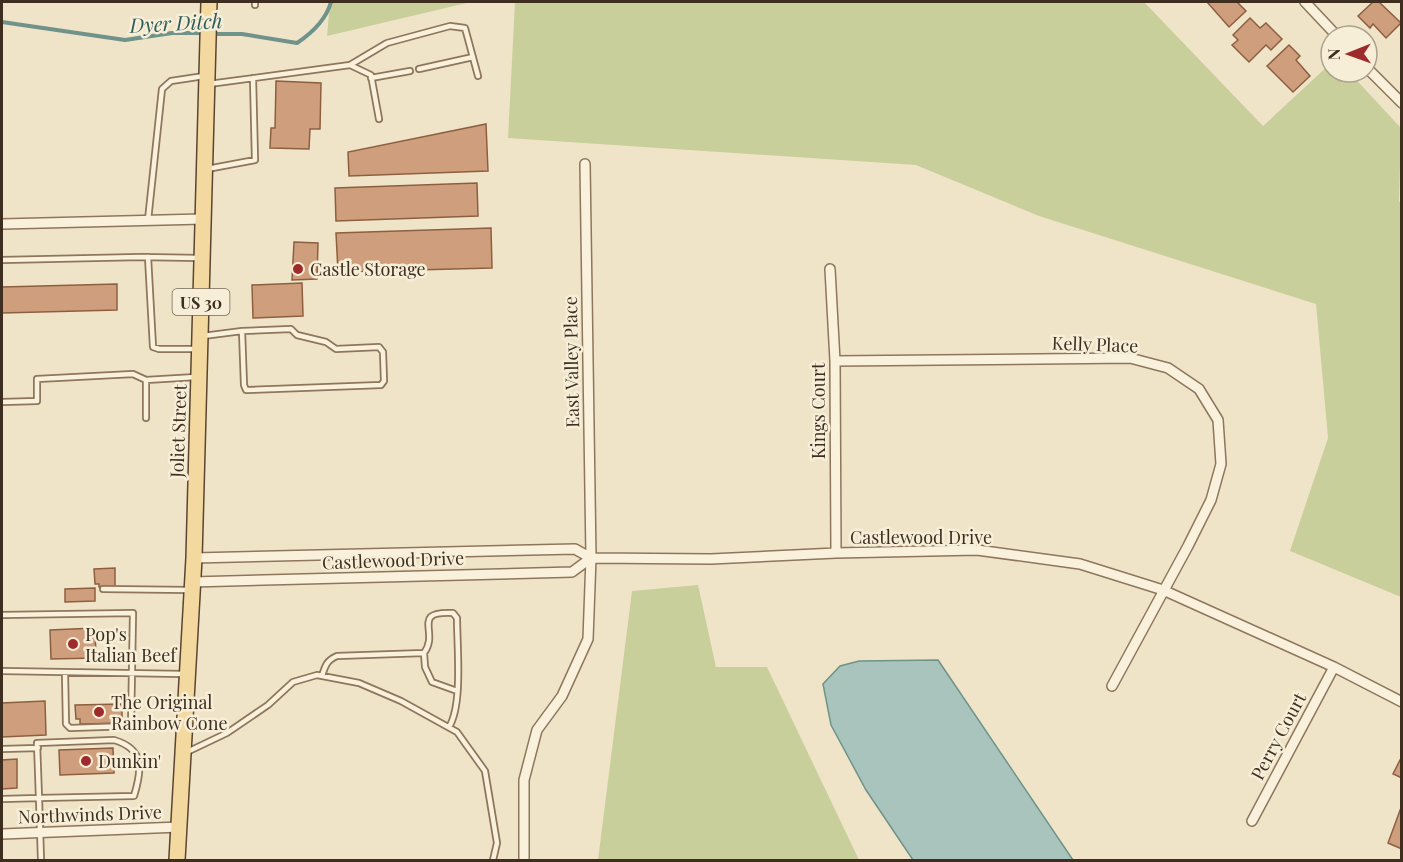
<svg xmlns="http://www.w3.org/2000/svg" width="1403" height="862" font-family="'Playfair Display',serif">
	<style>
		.green { fill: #c9cf9b }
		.water { fill: #a9c4bc; stroke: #6f938a; stroke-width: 1.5 }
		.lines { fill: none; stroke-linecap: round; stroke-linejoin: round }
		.stream { stroke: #6f938a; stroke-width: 4 }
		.building { fill: #cf9f7d; stroke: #8d5f41; stroke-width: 1.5 }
		.service-casing { stroke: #8d765c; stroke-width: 8 }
		.minor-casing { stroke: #8d765c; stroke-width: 12 }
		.primary-casing { stroke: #5b4430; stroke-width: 18 }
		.service { stroke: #faf1dc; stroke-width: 4.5 }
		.minor { stroke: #faf1dc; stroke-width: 9 }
		.primary { stroke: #f3d9a0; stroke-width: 15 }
		.poi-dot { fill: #9e2a2b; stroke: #f7eed8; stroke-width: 2 }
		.labels { text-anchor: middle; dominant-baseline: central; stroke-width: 5; stroke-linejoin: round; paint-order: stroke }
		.shield { fill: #f7eed8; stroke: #756857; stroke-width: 1.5 }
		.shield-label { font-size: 16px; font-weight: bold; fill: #3d2e20 }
		.poi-label { font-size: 18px; fill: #3d2e20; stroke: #f7eed8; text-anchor: start }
		.street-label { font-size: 18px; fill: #3d2e20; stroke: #f7eed8 }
		.water-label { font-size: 20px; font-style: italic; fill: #2f5d5a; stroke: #f7eed8 }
	</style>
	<rect width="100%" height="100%" fill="#f0e4c8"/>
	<path class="green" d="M330,2H471L327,36Z
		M515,2H1144L1263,126L1331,63V72H1349L1401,128L1399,202H1402L1401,597L1290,551L1328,438L1316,304L1039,216L916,165L508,138Z
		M698,585L716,667H767L859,860H598L632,591Z"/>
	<path class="water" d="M938,660L1073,860H913L866,790L831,725L823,684L840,666L859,661Z"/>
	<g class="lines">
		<path class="stream" d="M2,22L125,40L172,33H205
			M212,34H242L297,43C312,33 326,20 331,2"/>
	</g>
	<path class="building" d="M1207,2H1237L1246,11L1229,27Z
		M1373,2H1379L1401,23L1386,38L1373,24L1370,28L1358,16Z
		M1250,18L1260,28L1266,23L1282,39L1271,50L1266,45L1249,62L1232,45L1238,40L1233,35Z
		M1289,45L1300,56L1296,60L1310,76L1293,92L1267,66Z
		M276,81L321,83L320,129H310L309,149L270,148L271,128H275Z
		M486,124L488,171L349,176L348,152Z
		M477,183L478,216L336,221L335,188Z
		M491,228L492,268L338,272L336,233Z
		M294,242L318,243L317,279L292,280Z
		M302,283L303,316L253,318L252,285Z
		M117,284V310L2,313V287Z
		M115,568V587H99V584H95L94,569Z
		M95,588V601L65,602V589Z
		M95,628L96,658L51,659L50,630Z
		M45,701L46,735L2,737V703Z
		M122,704V723L80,724V719H76L75,705Z
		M113,748L114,773L60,775L59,750Z
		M1402,756V778L1393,774Z
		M17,759V788L2,789V760Z
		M1402,805V849L1388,843Z"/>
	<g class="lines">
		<g class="service-casing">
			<path id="service" d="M255,5V2
				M350,65L371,75L379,119
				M419,69L473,57
				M371,78L410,71
				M209,84L350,65L387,43L450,26L465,28L478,76
				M207,169L255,160L253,78
				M148,220L162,89L171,81L204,76
				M148,257L153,347L159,349H198
				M2,260L141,257L200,258
				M203,336L242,331L244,385L246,390L381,385L384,381L383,352L379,347L336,349L326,342L297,335L291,329L242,331
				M146,380V418
				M2,402L37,401V379L133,374L146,380L196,377
				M103,589L190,590
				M2,615L133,613L131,726L70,728L66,724L65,673
				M424,653L425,667L432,682L457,691
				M2,671L184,674
				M322,676C325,666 327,660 337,656L424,653C440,632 410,611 453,613L457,618C457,646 463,705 449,727
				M114,740C145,749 142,770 134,796L39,798L37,743Z
				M2,749L38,748
				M185,753L227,733L268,705L293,682L317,675L359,683L401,701L457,732L485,771L497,843L493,860
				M2,799L39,798L41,860"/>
		</g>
		<g class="minor-casing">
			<path id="minor" d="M1305,2L1337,36
				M1367,68L1402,103
				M2,224L203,219
				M830,269L835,361L836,553
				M835,361L1130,358L1168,368L1199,389L1218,420L1221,464L1211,500L1188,546L1112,686
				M194,558L575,549L591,558L711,559L836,553L977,550L1080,564L1163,590L1334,667L1402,702
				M192,582L572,572L591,558
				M1252,821L1334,667
				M2,834L180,827
				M524,860V780L537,730L562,696L588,639L591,558L585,164"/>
		</g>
		<g class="primary-casing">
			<path id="primary" d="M177,860L194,558L209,2"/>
		</g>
		<use href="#service" class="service"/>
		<use href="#minor" class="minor"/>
		<use href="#primary" class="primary"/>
	</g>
	<g class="poi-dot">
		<circle cx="298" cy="269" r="6"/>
		<circle cx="73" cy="644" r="6"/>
		<circle cx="99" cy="712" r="6"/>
		<circle cx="86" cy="761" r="6"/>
	</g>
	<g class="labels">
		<rect class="shield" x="172.5" y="289" width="57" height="26" rx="4.5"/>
		<g class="shield-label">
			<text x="201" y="302">US 30</text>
		</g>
		<g class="poi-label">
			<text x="310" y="269">Castle Storage</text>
			<text x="85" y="634">Pop's<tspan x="85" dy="21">Italian Beef</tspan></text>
			<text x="111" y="702">The Original<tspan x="111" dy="21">Rainbow Cone</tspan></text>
			<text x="98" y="761">Dunkin'</text>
		</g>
		<g class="street-label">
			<text transform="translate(1095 344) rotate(2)">Kelly Place</text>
			<text transform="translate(571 362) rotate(-91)">East Valley Place</text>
			<text transform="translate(818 411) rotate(-90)">Kings Court</text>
			<text transform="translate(178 431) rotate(-88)">Joliet Street</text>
			<text x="921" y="537">Castlewood Drive</text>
			<text transform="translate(393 560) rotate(-2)">Castlewood Drive</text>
			<text transform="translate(1278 736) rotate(-62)">Perry Court</text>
			<text transform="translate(90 814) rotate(-2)">Northwinds Drive</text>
		</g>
		<g class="water-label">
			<text transform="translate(176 22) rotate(-3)">Dyer Ditch</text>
		</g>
	</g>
	<rect width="1403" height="862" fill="none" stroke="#3d2e20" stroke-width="6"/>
	<g transform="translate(1349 54) rotate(269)"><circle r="28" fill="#f7eed8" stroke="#ada18e" stroke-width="1.5"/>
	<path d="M0-4.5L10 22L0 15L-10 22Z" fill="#9e2a2b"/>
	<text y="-9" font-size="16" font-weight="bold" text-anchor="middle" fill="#3d2e20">N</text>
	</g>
</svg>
